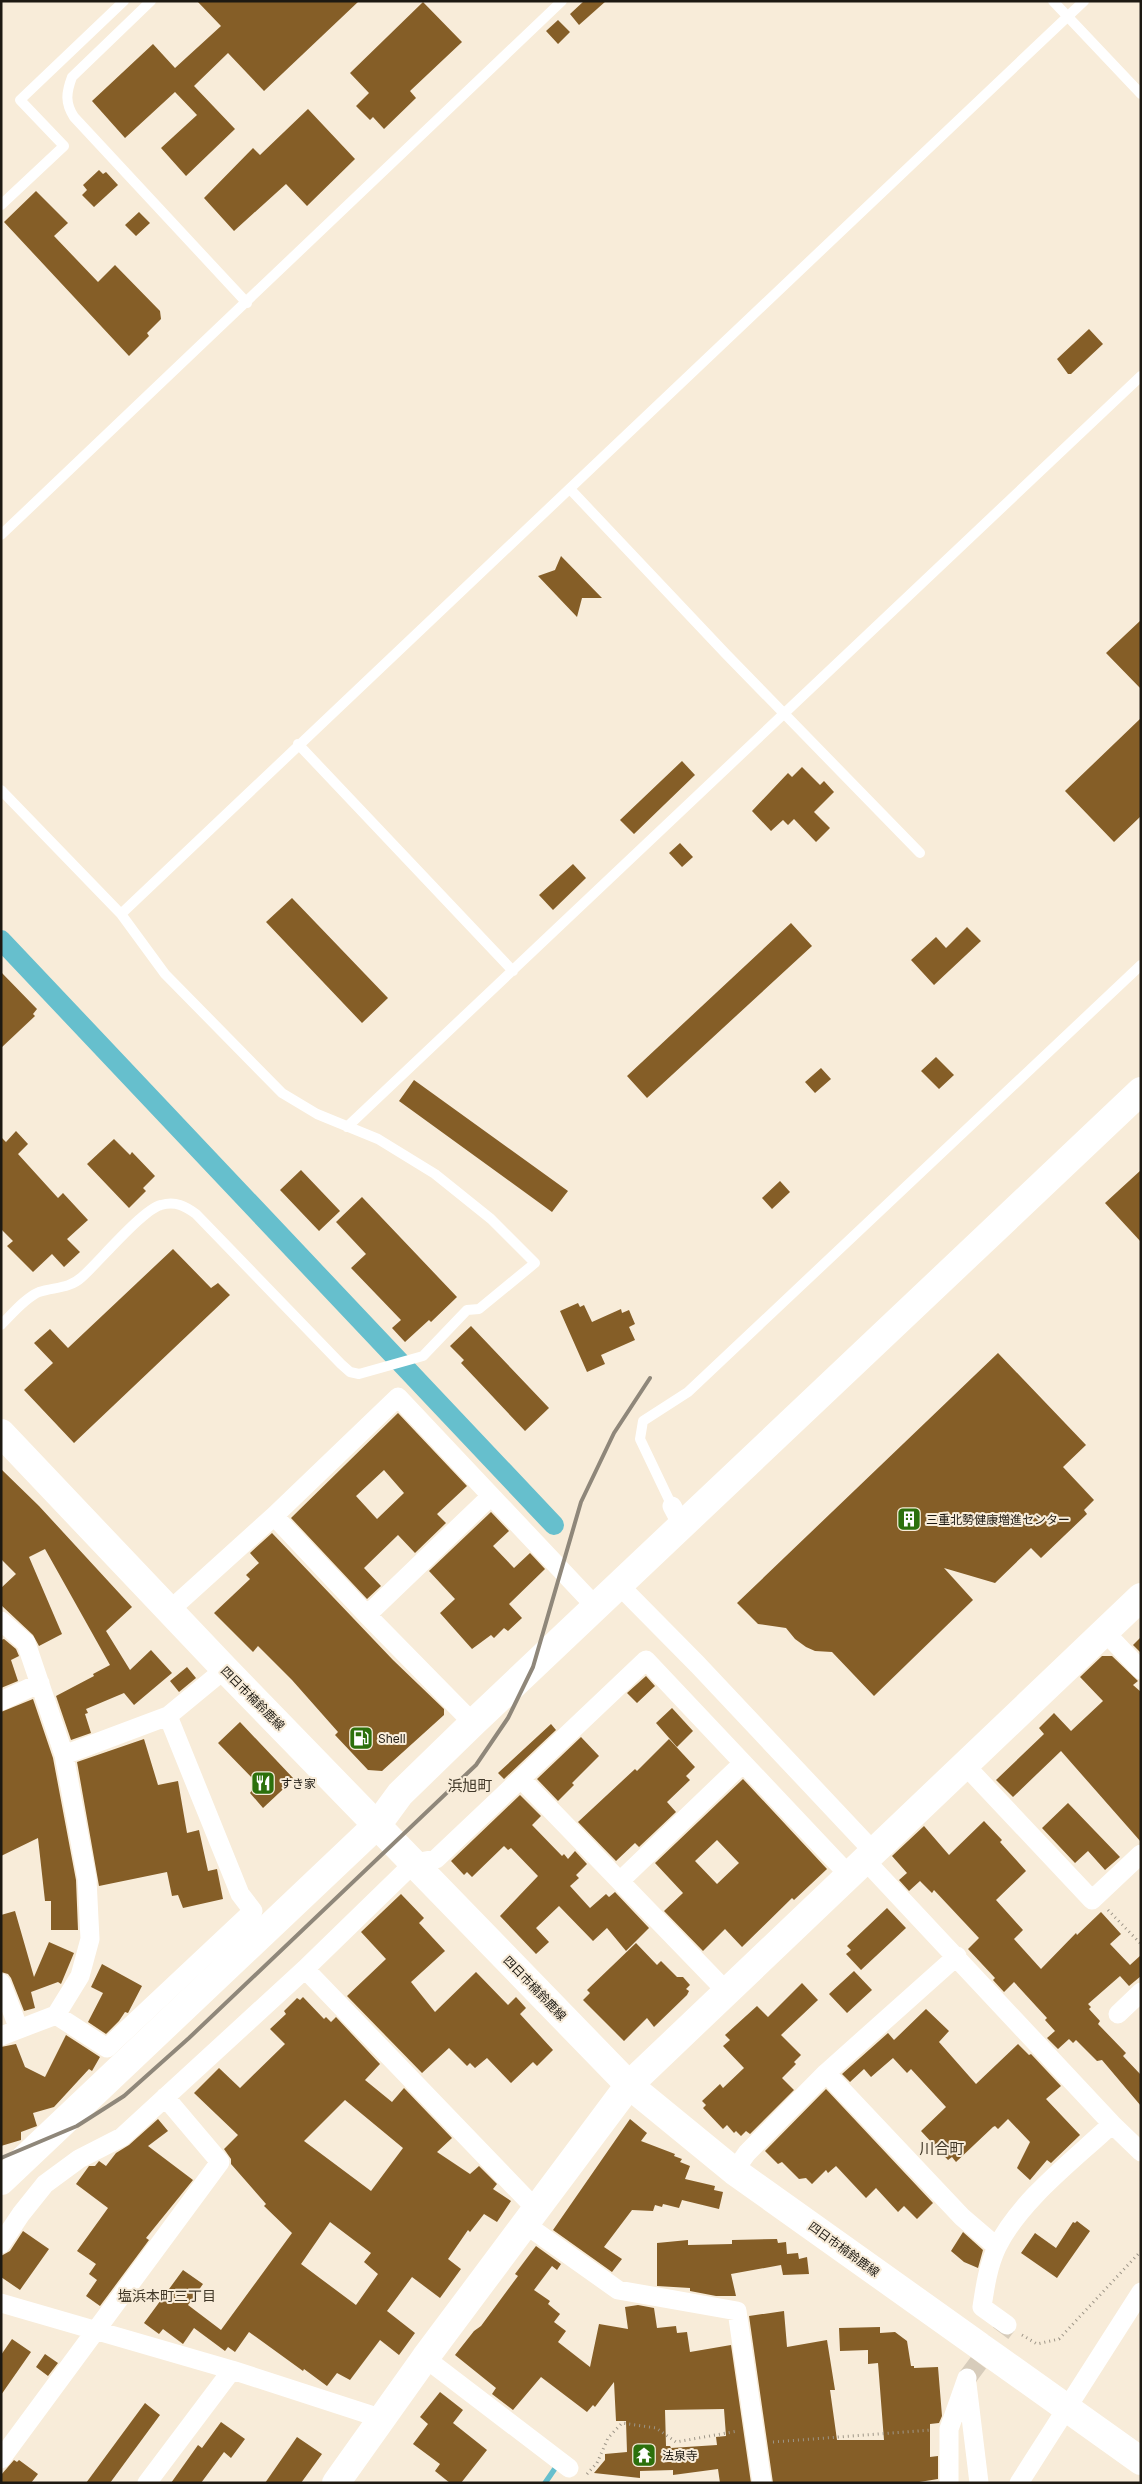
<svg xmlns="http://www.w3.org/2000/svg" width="1142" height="2484" font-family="Inter,'Noto Sans JP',sans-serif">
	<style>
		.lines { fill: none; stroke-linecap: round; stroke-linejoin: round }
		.stream { stroke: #66bfcd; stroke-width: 5.5 }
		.canal { stroke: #66bfcd; stroke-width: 20 }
		.building { fill: #855e27; fill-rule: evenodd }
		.street-tunnel { stroke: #d7ccbb; stroke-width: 19; stroke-dasharray: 19 9; stroke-linecap: butt }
		.path { stroke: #9d9587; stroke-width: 3; stroke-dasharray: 1 4; stroke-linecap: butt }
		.lane { stroke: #fff; stroke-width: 10 }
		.street { stroke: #fff; stroke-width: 19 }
		.secondary { stroke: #fff; stroke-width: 28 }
		.primary { stroke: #fff; stroke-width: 28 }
		.rail { stroke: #8f877a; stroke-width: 4 }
		.labels { text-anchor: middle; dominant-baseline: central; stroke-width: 4; stroke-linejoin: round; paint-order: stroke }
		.poi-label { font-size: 12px; fill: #1d1912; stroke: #f8ecd9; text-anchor: start }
		.street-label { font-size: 12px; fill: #1d1912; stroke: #f8ecd9 }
		.neighbourhood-label { font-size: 14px; fill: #413828; stroke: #f8ecd9 }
		.quarter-label { font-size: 15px; fill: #413828; stroke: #f8ecd9 }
	</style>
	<rect width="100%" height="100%" fill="#f8ecd9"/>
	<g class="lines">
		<path class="stream" d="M545,2483L556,2467"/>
		<path class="canal" d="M1,940L554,1525"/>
	</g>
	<path class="building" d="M197,1H359L264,91L228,53L194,86L235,129L186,176L161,148L197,115L175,92L125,138L92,101L153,44L175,68L221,26Z
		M584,1H606L579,25L570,14Z
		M423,2L462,42L410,91L416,98L384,129L373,117L370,120L356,106L369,93L350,73Z
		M558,20L570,32L558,44L546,31Z
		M308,109L355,159L307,206L286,184L234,231L204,198L253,148L260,155Z
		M99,170L103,174L106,172L118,185L94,207L82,195L87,190L83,185Z
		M36,191L68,223L54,236L98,282L115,265L160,311L161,319L147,333L149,336L129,356L4,222Z
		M139,212L150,223L136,236L125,225Z
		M1089,329L1103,344L1071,374H1068L1057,359Z
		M561,556L602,598H582L577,617L538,576L555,570Z
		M1141,620V689L1106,653Z
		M1141,718V816L1114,842L1065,791Z
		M682,761L695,775L634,834L620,820Z
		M802,767L820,785L824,781L834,792L814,812L830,828L816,842L794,819L788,825L783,820L771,831L752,811L788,773L792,777Z
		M680,843L693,857L682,867L669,853Z
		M573,864L586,878L553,910L539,895Z
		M292,898L388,998L362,1023L266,922Z
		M791,923L812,946L647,1098L627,1076Z
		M967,927L981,941L934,985L911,960L936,937L946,948Z
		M1,972L37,1009L33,1014L35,1016L1,1048Z
		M936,1057L954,1075L939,1089L921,1071Z
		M821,1068L831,1079L815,1093L805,1082Z
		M414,1080L568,1191L552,1212L399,1101Z
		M16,1131L28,1144L18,1154L58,1198L63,1193L88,1220L67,1239L80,1252L64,1267L52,1254L33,1272L7,1246L13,1241L1,1229V1137L6,1142Z
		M114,1139L130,1155L132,1152L155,1176L143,1188L146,1191L129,1208L87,1164Z
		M301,1170L340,1211L319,1231L280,1190Z
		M1141,1170V1242L1105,1203Z
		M780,1181L790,1192L772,1209L762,1198Z
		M362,1197L457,1297L431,1322L429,1320L405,1342L392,1328L401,1320L351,1268L366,1254L336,1222Z
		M173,1249L211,1288L218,1283L230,1295L74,1443L24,1390L53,1363L34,1343L50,1329L68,1348Z
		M578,1303L580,1307L584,1305L592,1322L621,1309L622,1313L629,1310L635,1324L629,1327L635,1340L601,1355L605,1364L587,1372L560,1311Z
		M471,1326L549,1408L525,1431L461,1363L464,1360L450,1346Z
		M998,1353L1086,1445L1063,1467L1094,1500L1084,1510L1087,1514L1041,1558L1031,1548L995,1583L944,1568L973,1600L874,1696L832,1652L815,1651L806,1647L795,1639L786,1628L758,1624L737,1603Z
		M398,1413L467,1486L437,1514L446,1523L415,1553L398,1535L364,1568L381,1586L367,1599L291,1518ZM384,1470L404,1493L377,1519L356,1496Z
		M1,1469L39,1506L132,1607L106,1631L130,1670L151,1650L172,1673L134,1705L124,1693L86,1709L88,1713L85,1714L91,1733L71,1740L56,1696L94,1676L93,1674L110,1665L45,1549L29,1557L62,1634L39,1646L33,1635L1,1605V1588L16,1574L1,1559Z
		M491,1512L509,1531L493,1546L514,1568L530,1553L545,1569L509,1604L522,1618L508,1631L504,1628L494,1638L491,1635L472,1649L440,1613L455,1599L429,1571Z
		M272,1533L393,1660L444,1709V1715L382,1771L368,1770L335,1735L338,1732L292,1680L258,1646L253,1652L214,1613L250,1579L246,1575L259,1563L250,1553Z
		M1141,1637V1653L1133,1645Z
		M4,1639L16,1649L19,1656L11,1660L18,1681L1,1688V1640Z
		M1102,1656H1112L1138,1681L1133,1685L1141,1692V1842L1061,1751L1013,1797L996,1780L1044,1734L1039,1728L1054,1713L1071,1731L1103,1701L1080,1677Z
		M187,1667L196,1678L179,1692L170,1681Z
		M646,1676L655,1686L637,1703L627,1693Z
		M33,1699L53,1758L76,1880L78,1930H51V1901H45L38,1838L1,1856V1712Z
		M672,1708L693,1731L677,1747L656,1723Z
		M240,1722L294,1779L263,1808L250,1793L257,1783L218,1743Z
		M551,1724L556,1730L504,1779L498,1773Z
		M581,1737L599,1756L572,1783L574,1785L558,1801L537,1779Z
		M144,1739L158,1785L178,1781L187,1833L199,1830L208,1871L217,1869L223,1899L183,1908L178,1895L172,1896L167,1872L99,1886L77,1762Z
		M669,1739L695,1767L686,1776L690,1780L667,1802L676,1812L639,1847L635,1843L616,1861L578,1822L635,1769L637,1771Z
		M743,1779L827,1869L794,1900L792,1898L742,1947L725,1929L703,1951L664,1911L683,1893L655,1863ZM717,1840L739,1863L717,1884L695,1861Z
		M520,1795L541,1816L532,1825L562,1856L564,1854L568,1859L575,1851L587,1864L576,1875L579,1878L570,1886L590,1908L606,1894L609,1897L615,1892L649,1928L626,1951L607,1928L593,1941L559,1906L536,1928L549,1942L536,1954L500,1916L538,1876L511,1848L508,1850L504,1846L472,1877L467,1872L464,1875L451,1861Z
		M1068,1803L1120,1857L1105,1870L1088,1851L1075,1863L1042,1828Z
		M984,1821L1002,1840L1000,1842L1026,1871L996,1900L1023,1930L1014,1939L1041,1969L1076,1933L1077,1935L1101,1912L1121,1934L1110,1944L1130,1965L1141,1955V1976L1129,1986L1120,1976L1088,2004L1091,2007L1089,2009L1100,2021L1098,2024L1126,2053L1123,2056L1141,2075V2106L1102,2060L1097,2061L1076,2040L1073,2043L1069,2039L1058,2049L1047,2038L1055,2031L1045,2020L1047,2018L1014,1982L1004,1992L993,1980L995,1978L968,1949L979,1938L934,1890L932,1893L920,1881L909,1891L899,1880L907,1873L892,1856L924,1826L949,1855Z
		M401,1894L424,1918L419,1923L445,1951L411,1982L435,2012L476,1972L508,2005L516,1997L526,2008L520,2014L553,2050L537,2066L533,2062L511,2083L487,2058L475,2068L470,2063L467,2066L449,2048L422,2073L347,1996L386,1959L361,1932Z
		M887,1908L906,1928L861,1970L846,1954L851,1950L847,1946Z
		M15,1911L34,1977L49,1942L74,1953L61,1984L58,1982L31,1992L35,2008L24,2011L11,1978L8,1974L1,1972V1915Z
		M636,1943L657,1965L661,1961L677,1977H683L690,1985L686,1989L689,1991L687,1995L654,2027L647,2018L624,2041L583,2000L590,1993L587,1990Z
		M102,1964L142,1986L128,2013L125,2012L119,2021L106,2034L88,2022L103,1993L91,1987Z
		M854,1971L872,1990L847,2013L829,1994Z
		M802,1983L818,2000L781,2035L801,2055L794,2062L796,2064L782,2078L794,2090L750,2134L746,2131L741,2136L736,2131L734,2133L727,2125L723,2129L703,2108L706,2105L702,2101L720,2084L723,2088L744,2068L723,2046L730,2040L725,2035L757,2006L768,2017Z
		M303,1997L324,2019L326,2017L331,2022L336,2017L380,2064L365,2080L392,2102L404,2088L452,2138L437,2152L470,2174L479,2166L497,2184L493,2189L511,2201L497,2222L484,2214L470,2232L468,2230L448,2259L461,2269L440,2298L412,2277L387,2311L415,2333L399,2355L380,2340L350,2380L337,2373L327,2386L304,2369L303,2371L249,2332L235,2352L228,2347L225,2351L194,2328L183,2344L163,2329L159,2334L144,2323L183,2270L203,2284L188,2305L221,2330L292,2233L264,2206L266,2204L231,2164V2159L224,2149L238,2135L194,2093L219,2068L240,2088L285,2044L270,2029L286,2014L284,2011L297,1998L300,2000ZM345,2100L403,2148L371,2191L304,2141ZM330,2222L371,2253L364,2262L378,2274L356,2305L301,2264Z
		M926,2009L949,2031L939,2042L976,2084L1018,2044L1029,2055L1031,2054L1061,2086L1046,2099L1080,2135L1051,2163L1047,2160L1030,2180L1017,2168L1030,2142L1008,2119L998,2129L995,2126L993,2127L956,2162L952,2157L948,2160L921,2131L946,2107L911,2069L907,2073L893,2058L871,2077L864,2069L850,2082L842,2074L888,2033L894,2040Z
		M66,2035L100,2057L92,2071L89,2069L54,2107L33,2113L37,2126L21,2132V2140L1,2146V2047L16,2044L25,2067L45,2077Z
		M826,2089L933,2203L917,2219L904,2206L898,2212L876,2188L866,2198L836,2166L828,2173L826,2170L812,2184L806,2178L799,2179L782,2162L778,2164L765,2151Z
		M158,2119L168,2131L148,2146L193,2180L146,2238L149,2240L100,2306L86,2296L97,2280L89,2274L96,2264L77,2251L108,2208L76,2184L89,2166H95L99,2161L106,2166L116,2153L129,2145Z
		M630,2119L647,2133L641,2141L675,2154L674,2156L682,2159L680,2162L690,2166L685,2179L715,2186L714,2190L723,2192L719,2209L682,2200L679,2208L663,2204L662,2207L655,2205L653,2211L632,2210L604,2247L622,2259L612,2272L553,2230Z
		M1077,2221L1090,2231L1057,2278L1021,2253L1035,2233L1056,2248L1073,2222L1075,2223Z
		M23,2231L49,2249L20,2290L1,2277V2256L10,2251Z
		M963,2232L983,2250L978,2268L964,2262L951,2251Z
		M777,2239L778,2243L786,2242L787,2254L798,2253L799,2259L807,2257L809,2274L783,2275L781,2265L731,2274L736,2296H716L690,2291V2288L657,2286V2243L688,2240V2245L732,2244V2240Z
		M536,2246L561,2264L557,2270L552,2266L534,2290L550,2301L548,2304L560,2314L554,2322L566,2331L558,2342L590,2367L599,2324L628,2329L625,2307L638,2305L654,2308L657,2328L676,2326L677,2333L687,2332L690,2352L731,2345L751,2483H720L718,2469L673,2475V2470L640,2471V2478L594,2473L605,2460V2454L627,2452L626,2421H616L614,2382L595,2407L593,2405L587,2412L541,2377L513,2410L492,2394L496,2388L455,2355L474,2331L481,2326L518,2276L515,2274ZM724,2409L726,2436L716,2437L717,2445L671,2448L670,2446H666L665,2410Z
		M784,2311L787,2347L827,2340L835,2390H830L837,2440H884L878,2363L868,2364V2350L840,2351L839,2328L880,2327V2333L895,2332L907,2341L911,2366H914V2368L938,2367L942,2416L939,2423L930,2424V2457L938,2456V2479L913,2483H773L749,2316Z
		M12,2339L31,2352L1,2395V2355Z
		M45,2354L58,2363L48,2376L36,2367Z
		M440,2392L463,2410L453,2423L487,2450L461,2483H450L435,2471L440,2464L413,2444L428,2424L420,2417Z
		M145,2403L160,2415L110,2483H86Z
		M221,2422L245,2439L231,2458L224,2452L201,2483H171L198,2445L202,2448Z
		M297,2437L322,2454L301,2483H265Z
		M14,2460L17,2462L19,2460L38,2474L31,2483H1V2475Z"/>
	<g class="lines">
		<path class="street-tunnel" d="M967,2378L1007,2325"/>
		<path class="path" d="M1108,1910L1141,1944
			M1022,2335L1037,2344L1059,2339L1141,2251
			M773,2442L931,2430
			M587,2474L597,2463L608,2438L622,2423L656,2428L676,2442L738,2431"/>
		<path class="lane" d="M151,1L72,77C66,93 65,103 74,117L247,303
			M1053,1L1141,94
			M1,205L64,146L20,100L124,1
			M570,489L726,654L920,853
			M1,535L562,1
			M298,744L513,971
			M1,790L121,914L165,974L282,1093L317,1114L378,1139L435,1174L491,1219L535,1263L479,1309L467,1310L423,1356L359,1374L350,1372L341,1364L196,1214C185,1206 176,1201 161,1205C143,1209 98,1263 82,1277C69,1289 54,1287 39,1292C25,1298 12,1314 1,1325
			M121,914L1084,1
			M347,1127L1141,376
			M672,1506L640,1439L643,1421L688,1392L1141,965"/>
		<path class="street" d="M672,1506L682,1525
			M274,1516L367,1615L473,1723
			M620,1586L698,1665L873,1851
			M170,1610L274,1516L398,1397L597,1608
			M367,1615L491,1496
			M1,1621L26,1643L64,1755L87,1879L90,1939L80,1976L56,2015L1,2036
			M1104,1631L1141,1670
			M1,1701L40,1683
			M64,1755L168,1716L225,1669
			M964,1764L1092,1900L1141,1854
			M521,1779L726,1991
			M864,1859L1112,2124C1074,2160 1021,2199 997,2247C988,2266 985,2287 982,2307L1007,2325
			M620,1881L743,1763
			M305,1969L536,2209
			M1,1983L19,2029
			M1118,2014L1141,1992
			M56,2015L107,2048L253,1911L240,1894L168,1716
			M826,2073L957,1956
			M1112,2124L1141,2152
			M734,2171L747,2153L826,2073L962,2217L997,2247
			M525,2224L618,2290L737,2311L762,2483
			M1,2244L21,2214L45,2184L79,2159L122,2137L305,1969L414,1863L436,1859L646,1660L848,1874
			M1,2303L232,2370L380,2418
			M425,2358L569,2468
			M967,2384L979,2483
			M1,2459L220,2162L165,2097
			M147,2483L232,2370
			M949,2483V2429L967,2378
			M1019,2483L1141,2292"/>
		<path class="secondary" d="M1,2181L378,1824L400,1794L473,1723L1141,1091
			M336,2483L425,2358L629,2085L1141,1597"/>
		<path class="primary" d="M1,1433L225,1669L629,2085L734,2171L1141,2461"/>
		<path class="rail" d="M1,2158L77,2126L124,2096L189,2038L476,1765L508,1718L533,1667L581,1502L614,1433L650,1378"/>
	</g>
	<defs>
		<g id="building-square" transform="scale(1.25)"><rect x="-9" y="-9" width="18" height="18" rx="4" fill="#2c700c" stroke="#f8ecd9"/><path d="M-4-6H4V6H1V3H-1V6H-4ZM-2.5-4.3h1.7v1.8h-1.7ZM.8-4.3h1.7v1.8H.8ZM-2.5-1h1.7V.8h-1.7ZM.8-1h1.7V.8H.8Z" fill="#fff"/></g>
		<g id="fuel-square" transform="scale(1.25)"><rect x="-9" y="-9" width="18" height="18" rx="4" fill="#2c700c" stroke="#f8ecd9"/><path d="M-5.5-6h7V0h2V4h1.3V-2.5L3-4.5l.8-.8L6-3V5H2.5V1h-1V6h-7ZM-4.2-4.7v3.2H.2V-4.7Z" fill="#fff"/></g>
		<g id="restaurant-square" transform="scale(1.25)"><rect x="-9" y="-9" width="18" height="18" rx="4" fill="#2c700c" stroke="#f8ecd9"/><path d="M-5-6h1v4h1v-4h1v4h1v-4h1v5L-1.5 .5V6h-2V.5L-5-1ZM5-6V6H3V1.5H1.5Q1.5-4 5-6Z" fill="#fff"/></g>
		<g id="temple-square" transform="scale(1.25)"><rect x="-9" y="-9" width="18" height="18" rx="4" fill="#2c700c" stroke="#f8ecd9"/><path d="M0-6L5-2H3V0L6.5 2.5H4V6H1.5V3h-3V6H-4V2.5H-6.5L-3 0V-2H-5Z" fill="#fff"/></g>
	</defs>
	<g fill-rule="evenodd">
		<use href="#building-square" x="909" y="1519"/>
		<use href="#fuel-square" x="361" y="1738"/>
		<use href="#restaurant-square" x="263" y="1783"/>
		<use href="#temple-square" x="644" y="2455"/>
	</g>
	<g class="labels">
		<g class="poi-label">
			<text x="926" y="1519">三重北勢健康増進センター</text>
			<text x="378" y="1738">Shell</text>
			<text x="280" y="1783">すき家</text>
			<text x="662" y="2455">法泉寺</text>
		</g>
		<g class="street-label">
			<text transform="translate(253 1698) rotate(45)">四日市楠鈴鹿線</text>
			<text transform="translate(535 1988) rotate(46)">四日市楠鈴鹿線</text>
			<text transform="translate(844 2249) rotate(36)">四日市楠鈴鹿線</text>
		</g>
		<g class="neighbourhood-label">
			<text x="167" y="2295">塩浜本町三丁目</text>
		</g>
		<g class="quarter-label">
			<text x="470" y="1785">浜旭町</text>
			<text x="942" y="2148">川合町</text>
		</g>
	</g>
	<rect width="1142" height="2484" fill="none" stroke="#1d1912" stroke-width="5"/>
</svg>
